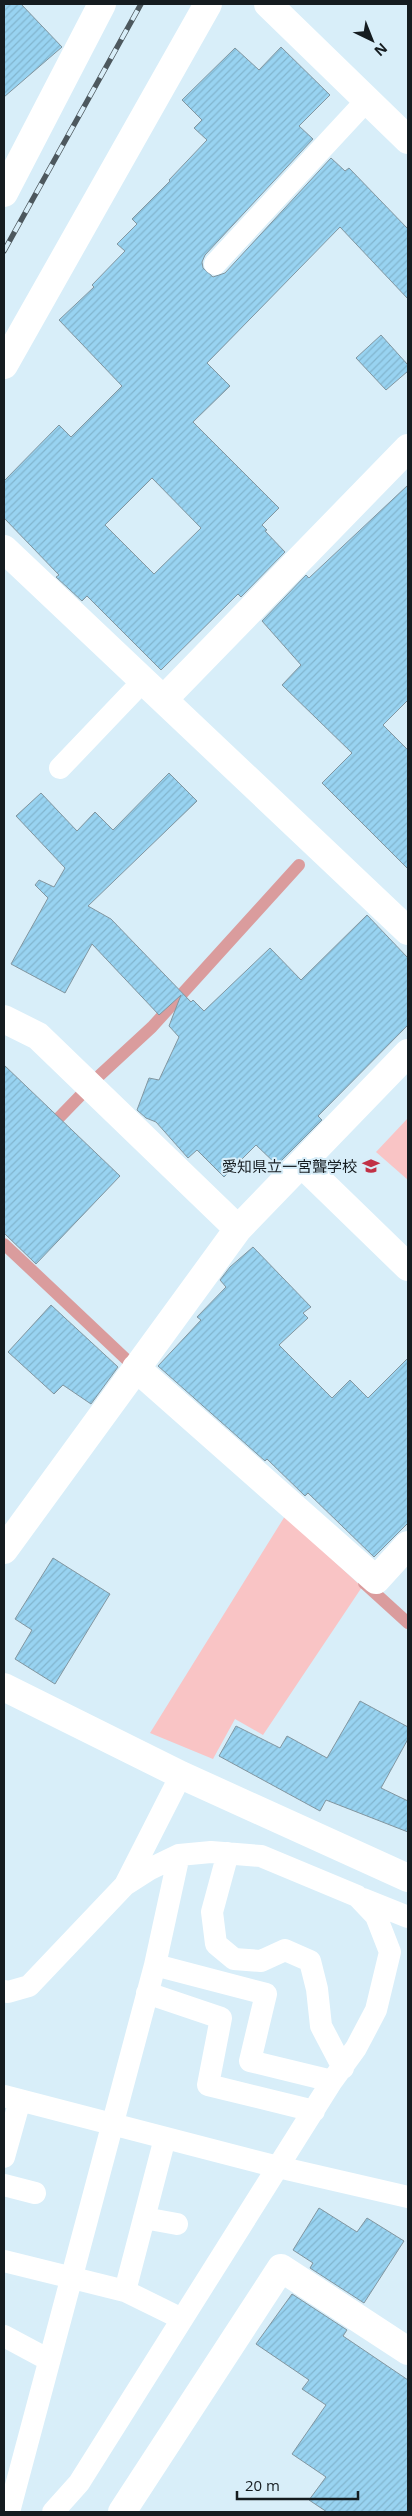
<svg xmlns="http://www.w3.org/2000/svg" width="412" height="2516" font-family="'Open Sans','Noto Sans JP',sans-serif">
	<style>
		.grass { fill: #f9c4c5 }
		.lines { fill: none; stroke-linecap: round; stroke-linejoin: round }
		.stream { stroke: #da9c9d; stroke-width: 12 }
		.building { fill: url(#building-hatch); stroke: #8296a0; fill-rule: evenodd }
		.lane { stroke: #fff; stroke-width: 22 }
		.street { stroke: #fff; stroke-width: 28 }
		.rail-casing { stroke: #4d585e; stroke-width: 5.5 }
		.rail { stroke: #d8eef9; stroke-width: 4; stroke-dasharray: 11; stroke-linecap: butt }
		.labels { text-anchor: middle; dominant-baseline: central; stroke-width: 4; stroke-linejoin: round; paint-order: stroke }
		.poi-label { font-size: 15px; fill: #151c20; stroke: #d8eef9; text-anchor: end }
	</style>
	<defs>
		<pattern id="building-hatch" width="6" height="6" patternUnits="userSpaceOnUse" patternTransform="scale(1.25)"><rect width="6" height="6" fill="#98d3f1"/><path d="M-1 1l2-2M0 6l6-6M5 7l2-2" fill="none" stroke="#82b5ce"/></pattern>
	</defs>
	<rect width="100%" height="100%" fill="#d8eef9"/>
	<path class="grass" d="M408,1118V1180L376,1152Z
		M285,1516L362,1587L263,1735L235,1719L213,1759L150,1733Z"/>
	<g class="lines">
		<path class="stream" d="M100,1075L152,1027L299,865
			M48,1129L81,1095
			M4,1244L127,1360
			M364,1583L408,1623"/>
	</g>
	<path class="building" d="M4,4H21L62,47L4,97Z
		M281,47L330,95L299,126L313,139L205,255L202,262L203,268L213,277L225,273L331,158L345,171L349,168L408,229V299L340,227L207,363L230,386L193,422L279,508L262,525L267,530L265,531L285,552L241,597L238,594L161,670L87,596L82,601L56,577L59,575L4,518V481L59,425L71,437L122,386L59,320L94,287L92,285L125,251L117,244L137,224L132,219L170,181L169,180L207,140L194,128L202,120L182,100L235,48L259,70ZM152,478L201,528L154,574L105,525Z
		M381,335L408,365V371L386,390L356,358Z
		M408,485V700L383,725L408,750V869L322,783L352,753L282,685L301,665L262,621L306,575L309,578Z
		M169,773L197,801L88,906L111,919L191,1002L193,1000L204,1011L270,948L301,980L367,915L408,958V1025L318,1116L322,1120L277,1165L256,1145L224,1177L197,1150L188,1158L156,1122L146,1118L137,1110L149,1078L159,1080L179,1037L169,1026L181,995L159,1015L92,944L65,993L11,964L48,898L35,885L39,880L54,887L65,868L16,816L41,793L77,831L95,812L113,830Z
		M4,1065L120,1176L36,1264L4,1233Z
		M253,1247L311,1307L303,1313L308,1318L279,1345L332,1398L350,1380L368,1398L408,1358V1523L374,1557L308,1493L305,1496L267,1459L265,1461L158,1366L201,1320L197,1317L226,1287L220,1280L230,1267Z
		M51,1305L118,1367L91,1404L63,1385L54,1394L8,1352Z
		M53,1558L110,1594L55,1684L15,1659L32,1630L15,1619Z
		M360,1701L408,1727V1739L381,1788L408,1801V1832L326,1800L320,1811L219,1756L236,1726L280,1748L287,1736L327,1758Z
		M319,2208L357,2232L367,2218L404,2241L364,2303L310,2268L313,2263L293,2250Z
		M292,2294L347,2330L343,2336L408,2380V2512H327L309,2500L326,2477L292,2454L326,2405L302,2389L309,2380L256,2344Z"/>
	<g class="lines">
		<path class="lane" d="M215,264L367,100
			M60,768L144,680
			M228,1853L212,1912L216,1944L234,1959L261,1961L285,1950L310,1961L317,1989L321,2026L343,2068
			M125,1885L181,1775
			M363,1899L408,1917
			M155,1965L266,1994L250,2061L332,2081
			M4,1991L8,1992L29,1986L125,1885L150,1869L179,1855L211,1852L261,1856L357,1896L376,1916L390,1952L376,2010L356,2048L332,2081L79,2483L53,2512
			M147,1993L221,2018L208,2085L314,2111
			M4,2096L278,2167L408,2197
			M4,2157L20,2100
			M4,2185L35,2193
			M144,2218L177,2224
			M4,2261L125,2291L182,2319
			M125,2291L165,2138
			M4,2336L49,2360
			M9,2512L155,1965L179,1855"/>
		<path class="street" d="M268,4L408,140
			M4,193L102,4
			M4,365L208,4
			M4,549L408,931
			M164,699L408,448
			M4,1019L38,1036L238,1229
			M302,1164L408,1267
			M136,1368L376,1580L408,1545
			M4,1550L238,1229L408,1053
			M4,1687L181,1775L408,1878
			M122,2512L281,2268L408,2351"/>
		<g class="rail-casing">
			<path id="rail" d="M4,251L141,4"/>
		</g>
		<use href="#rail" class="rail"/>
	</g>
	<defs>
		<g id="school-bare" transform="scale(1.35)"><path d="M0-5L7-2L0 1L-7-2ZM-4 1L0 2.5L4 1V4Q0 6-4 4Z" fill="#c13146" stroke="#d8eef9" stroke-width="2.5" paint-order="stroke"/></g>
	</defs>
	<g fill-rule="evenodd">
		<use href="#school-bare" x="371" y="1166"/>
	</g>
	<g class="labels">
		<g class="poi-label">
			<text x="357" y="1166">愛知県立一宮聾学校</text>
		</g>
	</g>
	<rect width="412" height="2516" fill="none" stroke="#151c20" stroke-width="10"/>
	<g transform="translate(372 40) rotate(137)" stroke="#d8eef9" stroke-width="4" paint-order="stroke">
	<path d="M0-4L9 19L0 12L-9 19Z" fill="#151c20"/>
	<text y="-8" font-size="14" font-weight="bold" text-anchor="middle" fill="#151c20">N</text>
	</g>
	<path d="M237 2491v8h121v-8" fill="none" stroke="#151c20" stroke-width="2.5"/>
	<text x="245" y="2491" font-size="15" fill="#151c20" stroke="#d8eef9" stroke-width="4" paint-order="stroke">20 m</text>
</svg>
